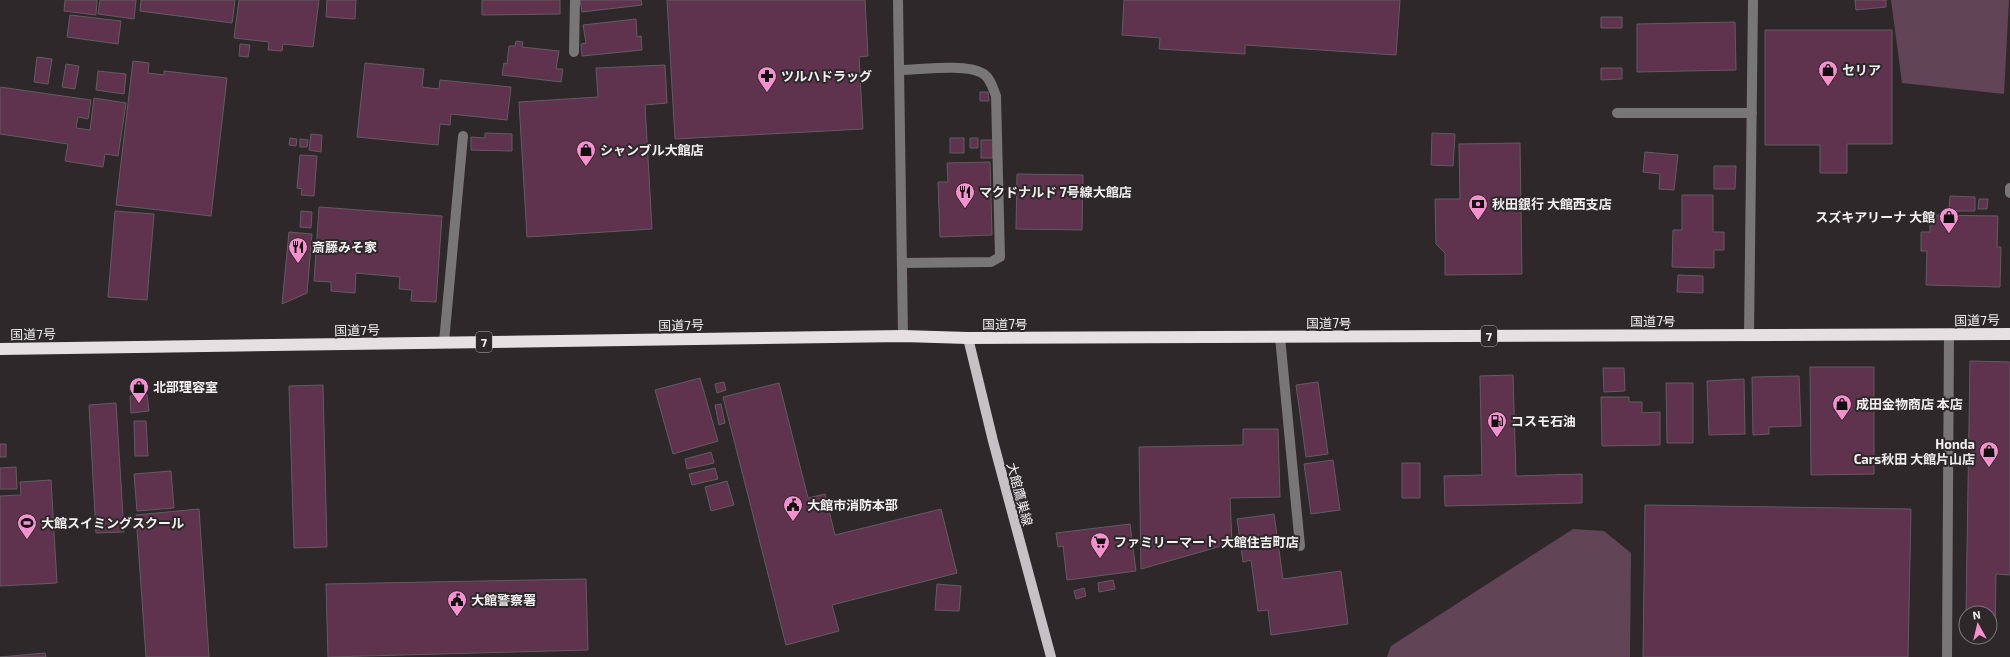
<svg xmlns="http://www.w3.org/2000/svg" width="2010" height="657" font-family="'Exo 2','Noto Sans JP',sans-serif">
	<style>
		.green { fill: #614556 }
		.building { fill: #5f334e; stroke: #615c5f }
		.lines { fill: none; stroke-linecap: round; stroke-linejoin: round }
		.minor { stroke: #787677; stroke-width: 10 }
		.major { stroke: #c7c1c5; stroke-width: 10 }
		.highway { stroke: #e6e0e3; stroke-width: 12 }
		.labels { text-anchor: middle; dominant-baseline: central; stroke-width: 4; stroke-linejoin: round; paint-order: stroke }
		.shield { fill: #2e282b; stroke: #b9b4b6; stroke-width: 1 }
		.shield-label { font-size: 12px; font-weight: bold; fill: #f4f0f2 }
		.poi-label { font-size: 13px; font-weight: bold; fill: #f4f0f2; stroke: #2e282b; text-anchor: start }
		.street-label { font-size: 13px; fill: #f4f0f2; stroke: #2e282b }
	</style>
	<rect width="100%" height="100%" fill="#2e282b"/>
	<path class="green" d="M1891,0H2009L2004,94L1902,83Z
		M1573,529L1604,531L1631,553L1630,657H1387L1391,646Z"/>
	<path class="building" d="M65,0H97L96,15L64,11Z
		M100,0H136L134,19L98,14Z
		M141,0H235L232,23L140,11Z
		M239,0H319L313,47L283,44L282,51L268,50L269,42L234,38Z
		M327,0H356L355,19L326,17Z
		M482,0H560V14L482,15Z
		M580,0H641L642,5L582,12Z
		M667,0H865L868,56L859,57L863,129L675,139Z
		M1124,0H1400L1396,55L1245,45V54L1159,49L1160,38L1122,35Z
		M1855,0H1886V7L1856,10Z
		M70,15L121,21L118,44L67,37Z
		M1601,17H1622V28H1601Z
		M636,19L637,37L641,36L642,50L582,56L581,44L586,43L583,25Z
		M1735,22L1736,70L1637,72V24Z
		M1765,30H1892V144H1847V173H1820V145H1765Z
		M516,41L523,42L522,47L559,51L556,69H563L561,82L502,75L504,63L507,64L509,46H515Z
		M240,44L250,45L248,57L239,56Z
		M37,57L52,59L48,84L34,82Z
		M133,61L149,63L148,73L164,75V71L227,78L211,216L116,205Z
		M365,63L424,69L422,87L439,89L440,80L511,87L507,120L451,114L450,125L440,124L438,145L357,137Z
		M66,64L79,66L75,89L62,87Z
		M665,65L667,103L645,105L652,229L527,237L519,102L598,97L596,68Z
		M1601,68H1622V79L1601,80Z
		M98,71L126,74L124,94L96,90Z
		M0,87L91,100L88,119L78,117L76,128L90,130L94,98L126,103L118,156L105,154L103,167L65,161L68,144L0,134Z
		M980,92H988L989,101H980Z
		M485,133L512,134V151L471,150V137L485,138Z
		M1432,133L1455,134L1453,166L1431,165Z
		M311,134L322,135L321,152L309,150Z
		M290,138L297,139L296,146L289,145Z
		M950,138H964V153H950Z
		M970,138H978V148H970Z
		M300,139L308,140L307,147H300Z
		M981,140H993V158H981Z
		M1520,143L1522,274L1445,275V253L1436,244L1435,199H1460L1459,144Z
		M1645,152L1678,155L1674,190L1659,189L1660,174L1643,172Z
		M300,155L317,156L314,196L301,195L302,189L297,188Z
		M990,162L992,235L940,237L938,182H948L947,163Z
		M1714,166H1736L1735,189H1714Z
		M1017,174L1083,175L1082,230L1016,229Z
		M1682,195H1713V232H1724V250H1714V268L1672,267L1673,230H1682Z
		M1950,196L1975,197V211H1949Z
		M1979,199H1988L1987,209H1978Z
		M319,207L442,216L436,302L411,301L412,290L399,289L400,277L356,273L355,293L331,291V282L314,281Z
		M115,211L154,214L147,300L108,297Z
		M301,211L312,212L311,228L300,227Z
		M1930,215L1998,216L1997,247H2001L2000,287L1926,285L1927,251H1921V232H1930Z
		M289,232L312,234L307,293L282,304Z
		M1678,275L1703,276V293L1677,292Z
		M1970,361L2010,362V575L1996,574L1995,633L1990,632V613H1966Z
		M1810,367H1874V474L1811,475Z
		M1603,368H1624L1625,391L1604,392Z
		M1513,375L1516,476L1582,474V503L1445,506L1444,476L1482,475L1480,376Z
		M1799,376L1801,426L1769,427V434L1753,435L1752,377Z
		M700,378L718,441L673,454L655,390Z
		M1744,379L1745,434L1709,435L1707,381Z
		M724,382L726,390L717,393L715,384Z
		M1318,382L1328,454L1306,457L1296,385Z
		M779,383L808,498L825,494L835,535L941,509L957,573L832,605L839,631L786,645L723,397Z
		M1666,383H1693V443H1667Z
		M323,385L327,547L294,548L289,386Z
		M147,395L149,411L131,413L130,396Z
		M1601,397H1629V402H1642V413L1660,412V445L1602,446Z
		M116,403L124,532L96,533L89,405Z
		M721,404L725,423L719,425L715,405Z
		M134,421H146L148,456H135Z
		M1243,429H1278L1280,497L1230,498L1232,543L1141,569L1139,447L1243,445Z
		M0,444H6V457H0Z
		M711,452L714,463L687,469L685,459Z
		M1333,460L1340,510L1311,514L1304,464Z
		M1402,463H1420V498H1402Z
		M16,467L17,489H0V468Z
		M715,468L718,479L692,485L689,474Z
		M171,471L174,508L137,511L134,474Z
		M51,480L57,583L0,586V496L21,495L20,482Z
		M727,481L734,505L711,511L705,487Z
		M1645,505L1911,509L1908,657H1643Z
		M199,509L209,657H146L136,515Z
		M1274,514L1283,579L1341,571L1348,624L1271,635L1268,610L1258,611L1251,560L1243,562L1237,519Z
		M1130,524L1136,571L1067,580L1063,546L1058,547L1056,533Z
		M586,579L588,650L328,657L326,584Z
		M1113,580L1115,589L1099,592L1098,583Z
		M937,584L961,586L959,611L935,610Z
		M1084,588L1086,596L1076,599L1074,591Z
		M45,653L46,657H0Z"/>
	<g class="lines">
		<path class="minor" d="M898,0L903,336
			M574,52L575,0
			M899,70C919,70 965,63 982,73C990,77 993,88 996,96L1000,257L991,262L902,263
			M1617,113H1752
			M2010,188V193
			M1749,335L1753,0
			M1280,337L1300,546
			M444,342L463,136
			M1947,657L1949,335"/>
		<path class="major" d="M968,338L993,441L1051,657"/>
		<path class="highway" d="M0,349L903,336L968,338L2010,334"/>
	</g>
	<defs>
		<g id="shop-pin" transform="scale(1)"><path d="M0 17L-7.5 6A9.5 9.5 0 1 1 7.5 6Z" fill="#f690cf" stroke="#2e282b"/><path d="M-5-2.5h2.3a2.7 3.5 0 0 1 5.4 0H5L5.5 6h-11ZM-1.5-2.5h3a1.5 2.3 0 0 0-3 0Z" fill="#111"/></g>
		<g id="pharmacy-pin" transform="scale(1)"><path d="M0 17L-7.5 6A9.5 9.5 0 1 1 7.5 6Z" fill="#f690cf" stroke="#2e282b"/><path d="M-2-6h4v4h4v4h-4v4h-4v-4h-4v-4h4Z" fill="#111"/></g>
		<g id="restaurant-pin" transform="scale(1)"><path d="M0 17L-7.5 6A9.5 9.5 0 1 1 7.5 6Z" fill="#f690cf" stroke="#2e282b"/><path d="M-5-6h1v4h1v-4h1v4h1v-4h1v5L-1.5 .5V6h-2V.5L-5-1ZM5-6V6H3V1.5H1.5Q1.5-4 5-6Z" fill="#111"/></g>
		<g id="bank-pin" transform="scale(1)"><path d="M0 17L-7.5 6A9.5 9.5 0 1 1 7.5 6Z" fill="#f690cf" stroke="#2e282b"/><path d="M-6-4H6V4H-6ZM0-2.3a2.3 2.3 0 1 0 0 4.6a2.3 2.3 0 1 0 0-4.6Z" fill="#111"/></g>
		<g id="fuel-pin" transform="scale(1)"><path d="M0 17L-7.5 6A9.5 9.5 0 1 1 7.5 6Z" fill="#f690cf" stroke="#2e282b"/><path d="M-5.5-6h7V0h2V4h1.3V-2.5L3-4.5l.8-.8L6-3V5H2.5V1h-1V6h-7ZM-4.2-4.7v3.2H.2V-4.7Z" fill="#111"/></g>
		<g id="civic-pin" transform="scale(1)"><path d="M0 17L-7.5 6A9.5 9.5 0 1 1 7.5 6Z" fill="#f690cf" stroke="#2e282b"/><path d="M-.6-6.5H3V-4.5H.6V-3L4-1V1h2V6H-6V1h2V-1L-.6-3ZM-1.2 2.5V6h2.4V2.5Z" fill="#111"/></g>
		<g id="stadium-pin" transform="scale(1)"><path d="M0 17L-7.5 6A9.5 9.5 0 1 1 7.5 6Z" fill="#f690cf" stroke="#2e282b"/><path d="M0-5a6.5 5 0 1 0 0 10a6.5 5 0 1 0 0-10ZM-3.5-1.8h7v3.6h-7Z" fill="#111"/></g>
		<g id="supermarket-pin" transform="scale(1)"><path d="M0 17L-7.5 6A9.5 9.5 0 1 1 7.5 6Z" fill="#f690cf" stroke="#2e282b"/><path d="M-6-5.5h2.5l.6 2H6L4.5 2H-2.5L-4.4-4H-6ZM-1.5 3.2a1.3 1.3 0 1 0 .1 0ZM3 3.2a1.3 1.3 0 1 0 .1 0Z" fill="#111"/></g>
	</defs>
	<g fill-rule="evenodd">
		<use href="#shop-pin" x="1828" y="70"/>
		<use href="#pharmacy-pin" x="767" y="76"/>
		<use href="#shop-pin" x="586" y="150"/>
		<use href="#restaurant-pin" x="965" y="192"/>
		<use href="#bank-pin" x="1478" y="204"/>
		<use href="#shop-pin" x="1949" y="217"/>
		<use href="#restaurant-pin" x="298" y="247"/>
		<use href="#shop-pin" x="139" y="387"/>
		<use href="#shop-pin" x="1842" y="404"/>
		<use href="#fuel-pin" x="1497" y="421"/>
		<use href="#shop-pin" x="1989" y="451"/>
		<use href="#civic-pin" x="793" y="505"/>
		<use href="#stadium-pin" x="27" y="523"/>
		<use href="#supermarket-pin" x="1100" y="542"/>
		<use href="#civic-pin" x="457" y="600"/>
	</g>
	<g class="labels">
		<g class="shield">
			<rect x="1481" y="326" width="16" height="20" rx="3"/>
			<rect x="476" y="332" width="16" height="20" rx="3"/>
		</g>
		<g class="shield-label">
			<text x="1489" y="336">7</text>
			<text x="484" y="342">7</text>
		</g>
		<g class="poi-label">
			<text x="1842" y="70">セリア</text>
			<text x="781" y="76">ツルハドラッグ</text>
			<text x="600" y="150">シャンブル大館店</text>
			<text x="979" y="192">マクドナルド 7号線大館店</text>
			<text x="1492" y="204">秋田銀行 大館西支店</text>
			<text x="1935" y="217" text-anchor="end">スズキアリーナ 大館</text>
			<text x="312" y="247">斎藤みそ家</text>
			<text x="153" y="387">北部理容室</text>
			<text x="1856" y="404">成田金物商店 本店</text>
			<text x="1511" y="421">コスモ石油</text>
			<text x="1975" y="444" text-anchor="end">Honda<tspan x="1975" dy="15">Cars秋田 大館片山店</tspan></text>
			<text x="807" y="505">大館市消防本部</text>
			<text x="41" y="523">大館スイミングスクール</text>
			<text x="1114" y="542">ファミリーマート 大館住吉町店</text>
			<text x="471" y="600">大館警察署</text>
		</g>
		<g class="street-label">
			<text transform="translate(1977 320) rotate(-1)">国道7号</text>
			<text x="1653" y="321">国道7号</text>
			<text x="1329" y="323">国道7号</text>
			<text x="1005" y="324">国道7号</text>
			<text transform="translate(681 325) rotate(-1)">国道7号</text>
			<text transform="translate(357 330) rotate(-1)">国道7号</text>
			<text transform="translate(33 334) rotate(-1)">国道7号</text>
			<text transform="translate(1020 494) rotate(75)">大館鷹巣線</text>
		</g>
	</g>
	<g transform="translate(1978 625) rotate(352)"><circle r="19" fill="#2e282b" stroke="#7d787b"/>
	<path d="M0-3L7 15L0 10L-7 15Z" fill="#f690cf"/>
	<text y="-6" font-size="11" font-weight="bold" text-anchor="middle" fill="#f4f0f2">N</text>
	</g>
</svg>
